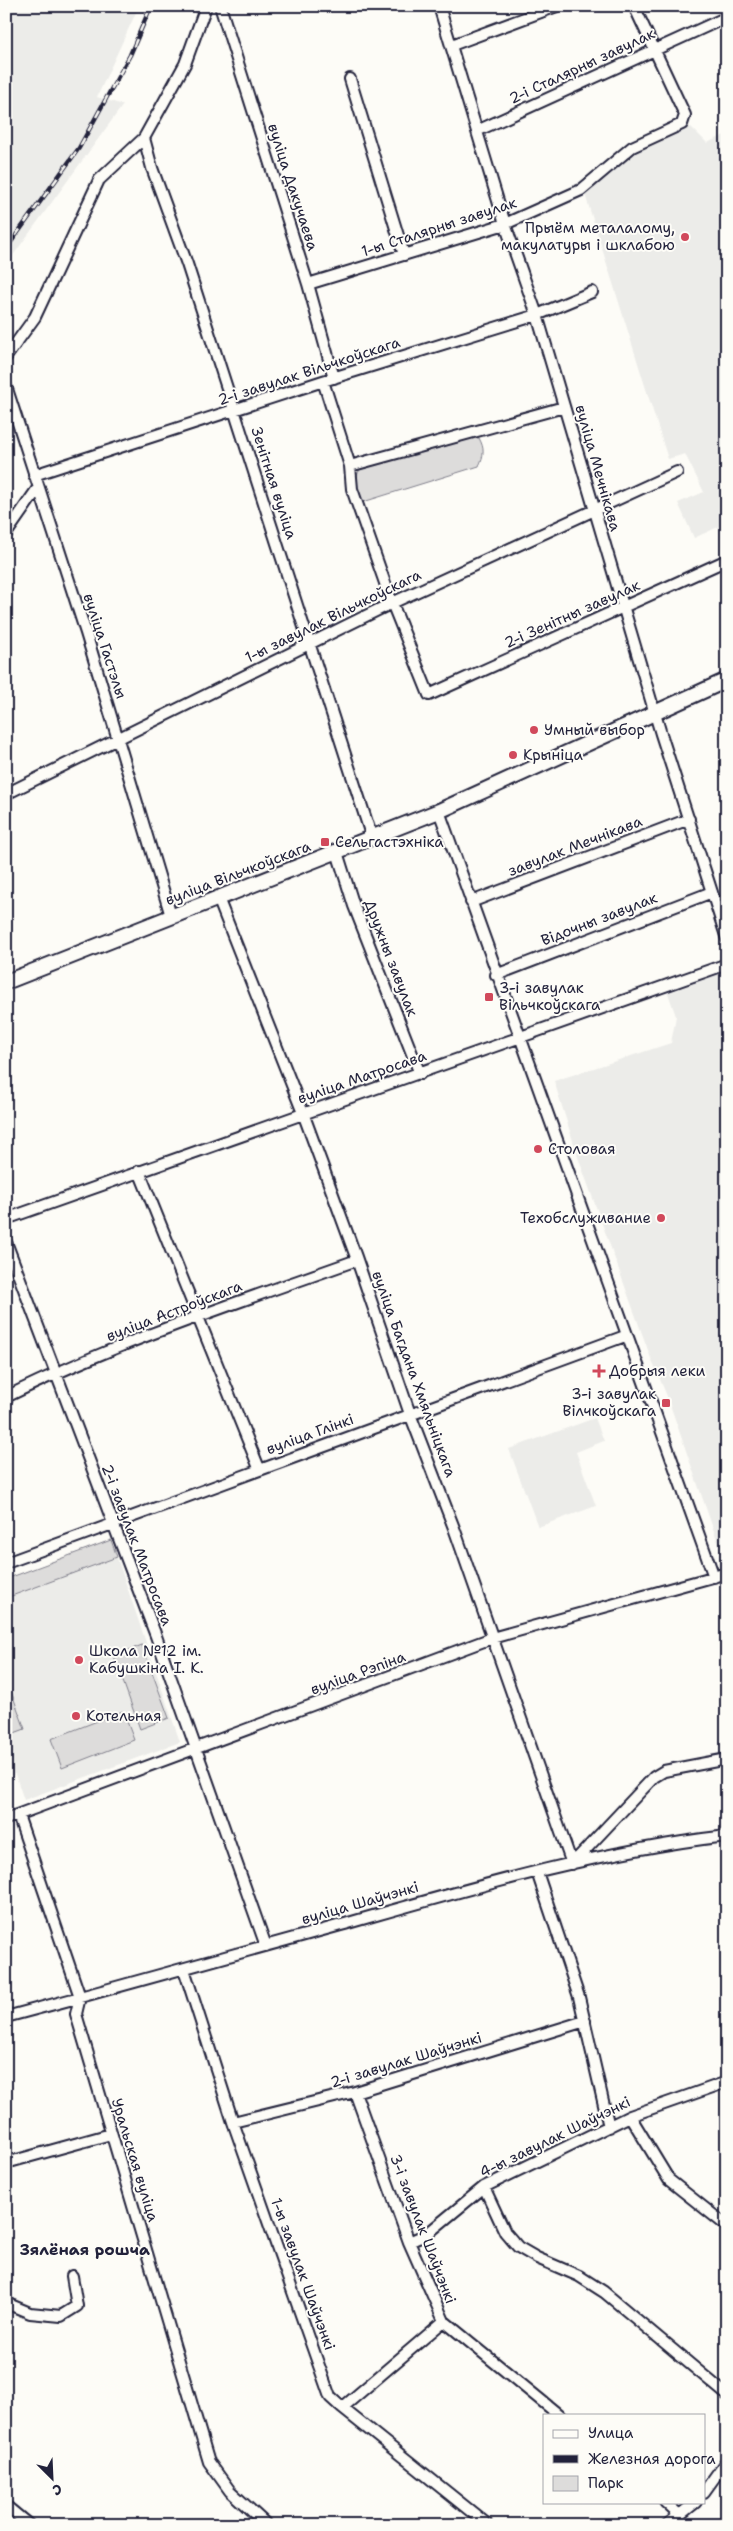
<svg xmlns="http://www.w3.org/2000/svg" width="733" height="2531" font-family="'Shantell Sans',sans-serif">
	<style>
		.built { fill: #ecece9 }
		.green { fill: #dddcdb; stroke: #807f8b }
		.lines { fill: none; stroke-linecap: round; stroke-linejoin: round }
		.minor-casing { stroke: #22223b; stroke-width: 14 }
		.major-casing { stroke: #22223b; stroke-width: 18 }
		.minor { stroke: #fdfcf7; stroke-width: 10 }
		.major { stroke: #fdfcf7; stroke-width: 14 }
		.rail-casing { stroke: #22223b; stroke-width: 4.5 }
		.rail { stroke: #fdfcf7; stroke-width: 2.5; stroke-dasharray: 8; stroke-linecap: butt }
		.poi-dot { fill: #d1495b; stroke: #fdfcf7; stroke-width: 2 }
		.labels { text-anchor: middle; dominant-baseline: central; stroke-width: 4; stroke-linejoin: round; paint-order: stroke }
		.street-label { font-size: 15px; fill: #22223b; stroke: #fdfcf7 }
		.poi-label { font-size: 15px; fill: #22223b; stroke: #fdfcf7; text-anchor: start }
		.neighbourhood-label { font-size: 16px; font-weight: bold; fill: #22223b; stroke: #fdfcf7 }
	</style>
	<rect width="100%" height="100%" fill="#fdfcf7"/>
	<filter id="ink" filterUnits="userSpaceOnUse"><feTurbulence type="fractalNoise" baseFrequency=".02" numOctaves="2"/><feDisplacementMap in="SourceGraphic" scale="10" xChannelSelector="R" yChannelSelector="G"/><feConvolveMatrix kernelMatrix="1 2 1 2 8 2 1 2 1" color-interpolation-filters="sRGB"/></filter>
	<g filter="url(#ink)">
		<path class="built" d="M6,6H139L97,97L123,105L6,265Z
			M691,127L707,143L727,134V523L694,538L678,503L704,492L685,454L668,459L584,191L629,153Z
			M727,971V1556L723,1557L667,1396L652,1361L579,1160L554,1081L671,1043L676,1016L668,993Z
			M595,1418L604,1441L576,1452L596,1506L538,1527L509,1449Z
			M111,1540L180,1742L24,1800L15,1774L6,1777V1579Z"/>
		<path class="green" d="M473,437L479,438C485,449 484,455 479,466L363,502C355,493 354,479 360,469Z
			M111,1540L117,1557L6,1598V1579Z
			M142,1645L169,1718L140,1729L114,1656Z
			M6,1678L25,1729L6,1736Z
			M123,1711L134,1740L62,1768L51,1739Z"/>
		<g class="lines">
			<g class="minor-casing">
				<path id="minor" d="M220,6L308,284L334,378
					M439,6L505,224L537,315L661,734L727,939
					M452,45L557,6
					M350,79L404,255
					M479,130L727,17
					M144,138L152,168L187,264L372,838
					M308,284L505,224L581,190L632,147L682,124L685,115L634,6
					M6,357L35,317L99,180L144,138L185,64L206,6
					M323,381L350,466L352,489L392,603L429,695L727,560
					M6,386L86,633L171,916
					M350,466L564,407
					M34,475L323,381L537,315L592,292
					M6,534L38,488
					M6,794L392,603L677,472
					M439,811L714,1577
					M337,852L354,906L420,1074
					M218,898L303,1113L356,1257L410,1414L454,1528L572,1864L654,1777L664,1771L727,1759
					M471,902L689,819
					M496,975L712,892
					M139,1171L259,1468
					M6,1219L727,964
					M6,1242L156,1636L266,1946
					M6,1397C119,1341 239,1302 357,1260
					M6,1563L625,1336
					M18,1815L80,1997L76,2014L209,2462L230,2491L267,2525
					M6,1819L492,1638L727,1573
					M537,1872L579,1997L609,2127
					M184,1969L233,2122L330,2397L342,2408L488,2525
					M6,2017C118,1987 230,1956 341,1925C468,1889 596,1851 727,1836
					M355,2092L409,2242L444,2321L559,2415
					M630,2116L669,2180L727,2226
					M233,2122L355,2092L585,2021
					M6,2163L111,2134
					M484,2187L505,2232L518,2247L537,2258L579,2276L604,2292L727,2395
					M409,2242L427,2234L484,2187L630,2116L727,2082
					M6,2303L30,2313L61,2316L77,2306L72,2276
					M342,2408L444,2321
					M704,2492L727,2460
					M665,2502L678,2514
					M6,2506L29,2525
					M667,2525L696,2502"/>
			</g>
			<g class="major-casing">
				<path id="major" d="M6,982L439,811L727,680"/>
			</g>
			<use href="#minor" class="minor"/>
			<use href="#major" class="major"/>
			<g class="rail-casing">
				<path id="rail" d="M6,249L79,148L130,55L151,6"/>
			</g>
			<use href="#rail" class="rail"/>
		</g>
	</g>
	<g class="poi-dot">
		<circle cx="685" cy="237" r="5"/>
		<circle cx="534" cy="730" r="5"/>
		<circle cx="513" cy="755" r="5"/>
		<rect x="320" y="837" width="10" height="10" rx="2.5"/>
		<rect x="484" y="992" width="10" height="10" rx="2.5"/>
		<circle cx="538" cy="1149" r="5"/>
		<circle cx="661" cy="1218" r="5"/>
		<path d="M596.5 1363.5h5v5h5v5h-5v5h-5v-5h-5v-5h5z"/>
		<rect x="661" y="1398" width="10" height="10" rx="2.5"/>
		<circle cx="79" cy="1660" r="5"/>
		<circle cx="76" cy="1716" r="5"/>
	</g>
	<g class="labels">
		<g class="street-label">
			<text transform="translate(582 66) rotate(-25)">2-і Сталярны завулак</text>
			<text transform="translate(293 187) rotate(72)">вуліца Дакучаева</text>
			<text transform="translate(439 227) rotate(-18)">1-ы Сталярны завулак</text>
			<text transform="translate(309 371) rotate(-18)">2-і завулак Вільчкоўскага</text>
			<text transform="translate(598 468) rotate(74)">вуліца Мечнікава</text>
			<text transform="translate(274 483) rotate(72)">Зенітная вуліца</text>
			<text transform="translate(572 614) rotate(-24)">2-і Зенітны завулак</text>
			<text transform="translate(333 616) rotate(-26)">1-ы завулак Вільчкоўскага</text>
			<text transform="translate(105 646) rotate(72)">вуліца Гастэлы</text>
			<text transform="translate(575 846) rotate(-21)">завулак Мечнікава</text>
			<text transform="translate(238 873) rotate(-21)">вуліца Вільчкоўскага</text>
			<text transform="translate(599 919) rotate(-21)">Відочны завулак</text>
			<text transform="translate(391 958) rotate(69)">Дружны завулак</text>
			<text transform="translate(362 1077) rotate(-19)">вуліца Матросава</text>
			<text transform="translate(174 1311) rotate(-21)">вуліца Астроўскага</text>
			<text transform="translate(414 1374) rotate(70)">вуліца Багдана Хмяльніцкага</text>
			<text transform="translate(310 1434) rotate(-20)">вуліца Глінкі</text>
			<text transform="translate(137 1545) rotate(69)">2-і завулак Матросава</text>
			<text transform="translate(358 1673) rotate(-20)">вуліца Рэпіна</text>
			<text transform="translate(360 1903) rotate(-16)">вуліца Шаўчэнкі</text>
			<text transform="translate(406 2060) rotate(-17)">2-і завулак Шаўчэнкі</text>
			<text transform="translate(555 2137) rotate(-26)">4-ы завулак Шаўчэнкі</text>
			<text transform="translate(135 2160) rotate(73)">Уральская вуліца</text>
			<text transform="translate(423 2229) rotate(69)">3-і завулак Шаўчэнкі</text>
			<text transform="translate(303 2274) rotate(70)">1-ы завулак Шаўчэнкі</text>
		</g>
		<g class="poi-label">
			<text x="675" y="228" text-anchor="end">Прыём металалому,<tspan x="675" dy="17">макулатуры і шклабою</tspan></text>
			<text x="544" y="730">Умный выбор</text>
			<text x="523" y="755">Крыніца</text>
			<text x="335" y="842">Сельгастэхніка</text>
			<text x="499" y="988">3-і завулак<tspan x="499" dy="17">Вільчкоўскага</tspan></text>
			<text x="548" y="1149">Столовая</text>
			<text x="651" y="1218" text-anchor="end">Техобслуживание</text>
			<text x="609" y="1371">Добрыя леки</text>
			<text x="656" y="1394" text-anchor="end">3-і завулак<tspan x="656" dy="17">Вілчкоўскага</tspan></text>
			<text x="89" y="1651">Школа №12 ім.<tspan x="89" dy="17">Кабушкіна І. К.</tspan></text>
			<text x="86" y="1716">Котельная</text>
		</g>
		<g class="neighbourhood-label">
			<text x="85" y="2249">Зялёная рошча</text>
		</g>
	</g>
	<rect width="733" height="2531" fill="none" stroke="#fdfcf7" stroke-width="25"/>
	<rect x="12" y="12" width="708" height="2506" fill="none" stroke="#22223b" stroke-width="2" filter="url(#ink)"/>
	<rect x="543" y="2414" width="162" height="90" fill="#fdfcf7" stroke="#a5a5ac"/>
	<rect x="553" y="2430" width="25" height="8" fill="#fdfcf7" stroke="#a5a5ac"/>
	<text x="588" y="2438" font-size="15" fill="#22223b">Улица</text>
	<rect x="553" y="2455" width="25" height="8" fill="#22223b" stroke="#a5a5ac"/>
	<text x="588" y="2464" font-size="15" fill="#22223b">Железная дорога</text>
	<rect x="553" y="2476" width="25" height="15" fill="#dddcdb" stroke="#a5a5ac"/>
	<text x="588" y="2488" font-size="15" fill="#22223b">Парк</text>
	<g transform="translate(52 2478) rotate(156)" stroke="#fdfcf7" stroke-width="4" paint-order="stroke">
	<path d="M0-4L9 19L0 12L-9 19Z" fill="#22223b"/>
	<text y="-8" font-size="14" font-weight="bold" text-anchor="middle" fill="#22223b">С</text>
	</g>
</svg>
